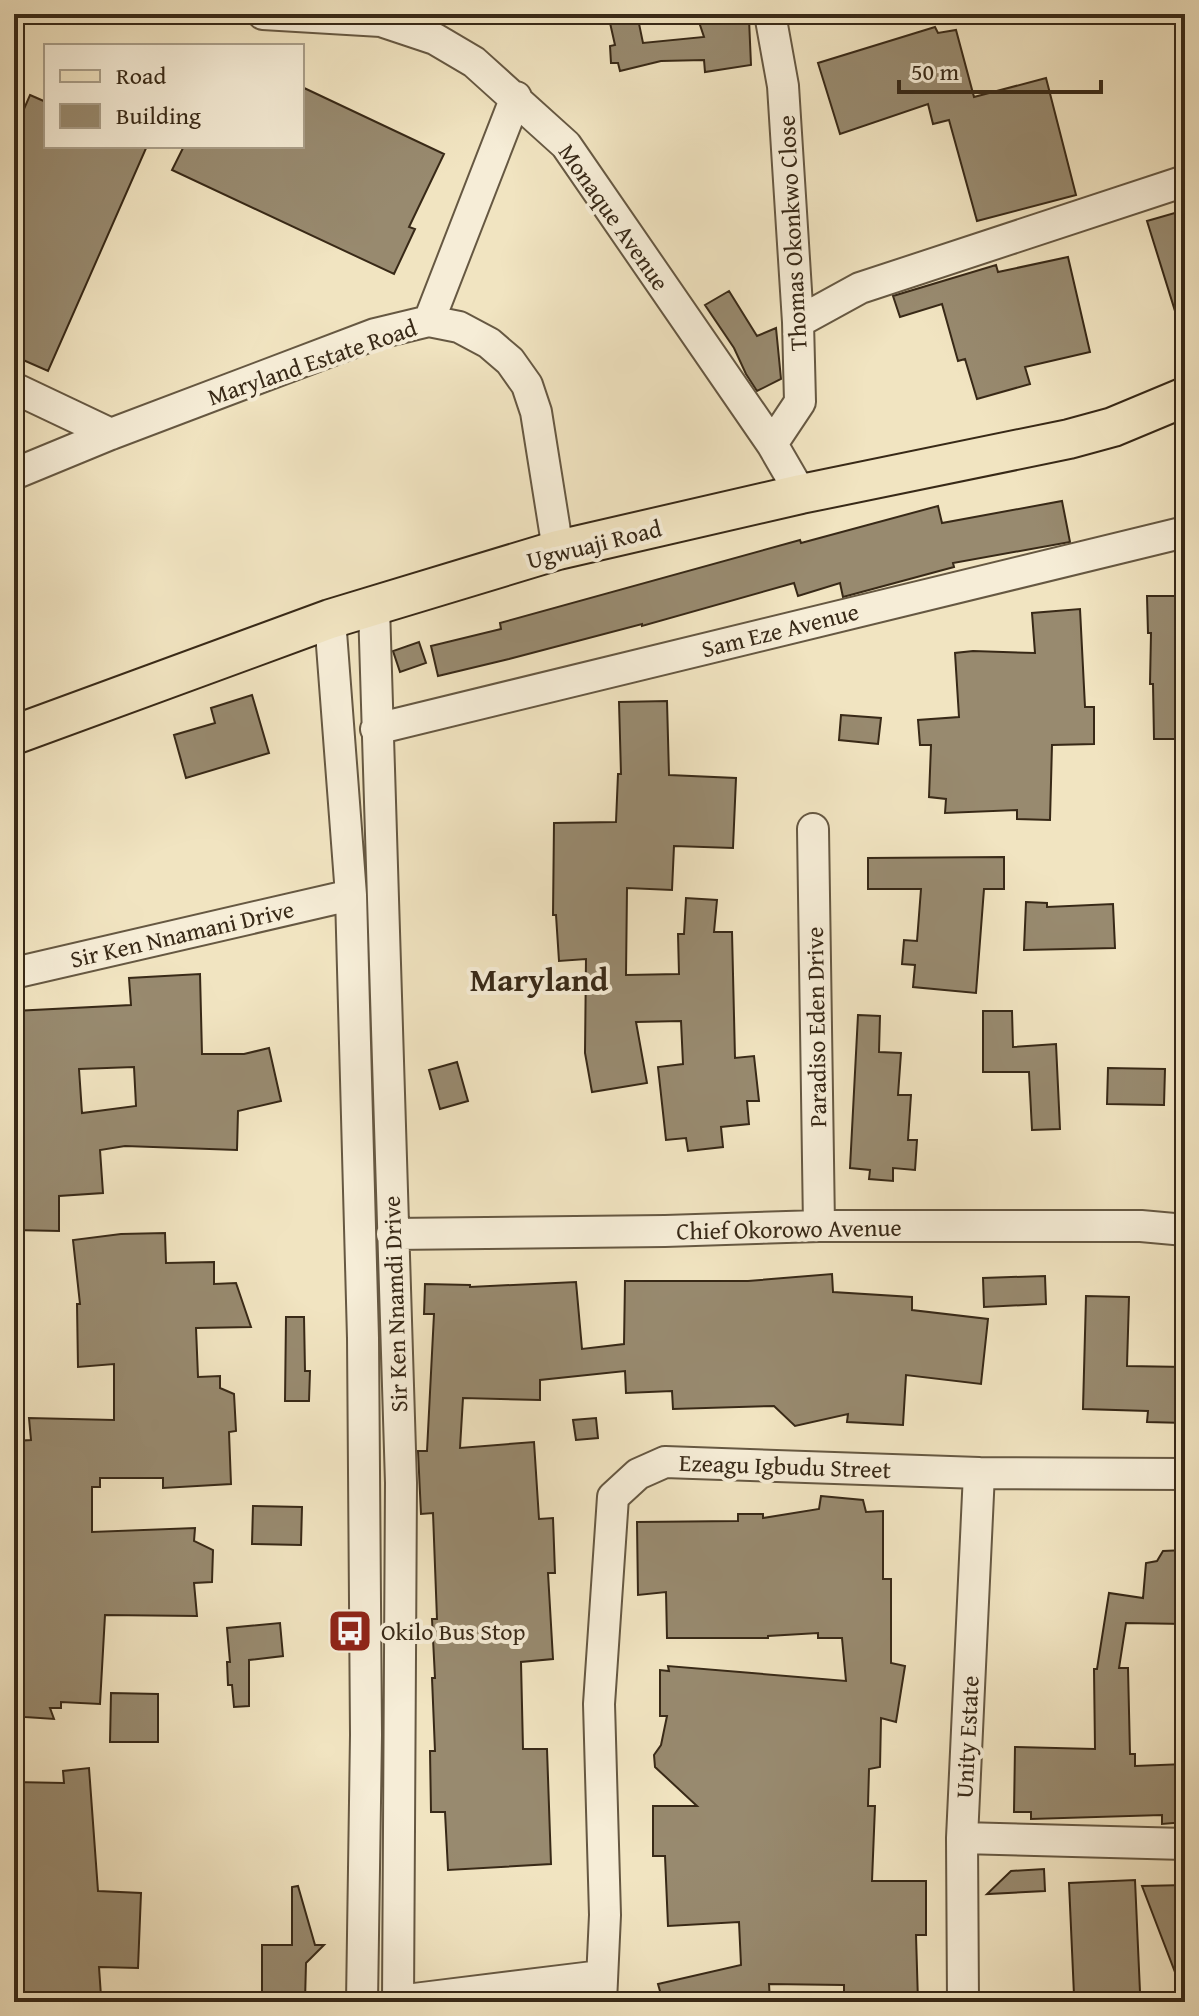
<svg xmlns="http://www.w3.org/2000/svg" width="1199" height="2016" font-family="'Gentium Book Plus',serif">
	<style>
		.building { fill: #988a6f; stroke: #382917; stroke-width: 2; fill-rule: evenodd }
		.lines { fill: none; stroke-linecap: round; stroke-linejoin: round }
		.minor-casing { stroke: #665842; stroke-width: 34 }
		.major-casing { stroke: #382917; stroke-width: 42 }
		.minor { stroke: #f6edd7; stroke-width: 30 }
		.major { stroke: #f1e4c1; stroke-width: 38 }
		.labels { text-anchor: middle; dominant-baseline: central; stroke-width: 8; stroke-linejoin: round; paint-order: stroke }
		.street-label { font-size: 24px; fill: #382917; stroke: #f6edd7 }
		.poi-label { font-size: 24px; fill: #382917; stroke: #f6edd7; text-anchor: start }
		.district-label { font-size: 32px; font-weight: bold; fill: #382917; stroke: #f6edd7 }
	</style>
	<rect width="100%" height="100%" fill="#f1e4c1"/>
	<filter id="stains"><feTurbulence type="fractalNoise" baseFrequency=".0025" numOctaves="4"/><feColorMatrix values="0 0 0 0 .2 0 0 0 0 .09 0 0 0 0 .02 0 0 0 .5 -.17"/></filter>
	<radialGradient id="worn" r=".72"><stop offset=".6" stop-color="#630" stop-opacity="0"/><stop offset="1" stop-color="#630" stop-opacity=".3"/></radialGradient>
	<path class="building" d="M608,14H637L643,43L704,37L699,22L728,14L730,20L749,19L751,65L705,72L704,60L661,61L620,71L618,63H611L610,46L615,45Z
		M935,27L938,33L956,30L974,97L1046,78L1076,195L977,221L949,120L933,124L928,104L840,134L818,63Z
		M302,87L444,154L409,227L415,229L394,274L172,170L184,146H302Z
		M30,95L46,102V146H147L48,371L14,356V132Z
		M1185,210V326L1180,327L1147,221Z
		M1068,257L1090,352L1025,367L1030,384L977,399L965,359L958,361L942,304L900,317L893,296L996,265L998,272Z
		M729,291L757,336L776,328L781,379L757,391L746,374L734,348L705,305Z
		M1062,501L1070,542L953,563L954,567L843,597L840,583L798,596L794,583L642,626V624L509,659L438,676L431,646L501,629L500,623L800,540L801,543L938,506L942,523Z
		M1147,596H1185V739H1154L1153,684H1150L1151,633H1148Z
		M1080,609L1085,707H1094V744L1052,745L1050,820L1017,819V810L945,813L946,799L929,797L931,745H920L918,720L959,717L955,653L973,651L1035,653L1032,613Z
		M419,642L426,663L400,672L393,651Z
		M252,695L269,753L186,778L174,735L215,723L211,708Z
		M667,701L669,775L736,778L733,848L674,846L672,890L627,888L626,975L679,974L678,934H684L686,898L717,900L714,932H732L735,1058L754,1056L759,1101H747L749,1124L721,1127L723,1147L688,1151L686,1138L666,1140L658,1067L683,1064L681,1021L636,1022L647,1083L592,1092L585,1053L586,959L559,961L556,915H553L554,823L616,822L618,774H621L619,702Z
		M841,715L881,718L878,744L839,740Z
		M1004,857V889H984L976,993L913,987L915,965L902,964L904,940L917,941L921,889H868V858Z
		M1026,902L1047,903V907L1113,904L1115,948L1024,950Z
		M200,974L202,1054H244L269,1048L281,1101L238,1111L237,1150L125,1146L100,1150L103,1193L59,1196V1231L14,1230V1011L131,1005L129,978ZM134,1067L136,1106L82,1113L79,1069Z
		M983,1011H1012L1013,1047L1056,1044L1060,1129L1032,1130L1029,1072H983Z
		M858,1015L880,1016L879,1052L901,1053L898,1095H911L908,1140H917L915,1170L893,1168V1181L869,1179L870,1170L850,1168Z
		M457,1062L468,1101L440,1109L429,1070Z
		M1108,1068L1165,1069L1164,1105L1107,1104Z
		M165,1233L166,1263L214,1262V1284L236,1283L251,1327L196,1328L198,1377L220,1376V1388L234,1394L236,1431L229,1432L231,1484L163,1488V1478H100V1487H92V1532L195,1528L194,1541L213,1550L212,1582L194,1583L197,1616L105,1615L100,1704L61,1702V1708H50L54,1719L25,1717L14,1713V1498H19L15,1441L31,1440L29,1418L114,1420V1364L78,1367L77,1304H80L73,1240L121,1234Z
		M832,1274L833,1292L912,1297V1310L988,1319L981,1384L906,1375L903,1425L847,1422L848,1414L795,1426L774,1406L673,1409L672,1391L626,1393L625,1371L540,1380V1400L463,1398L460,1448L534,1442L539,1519L553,1518L555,1573H548L553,1659L521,1662L523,1749H547L551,1864L448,1870L445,1812H431L430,1751H435L432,1678H435L432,1619H437L433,1513L421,1514L418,1451H427L434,1314H424L425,1284L470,1285V1287L576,1282L582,1349L624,1344L625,1281H748Z
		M1045,1276L1046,1304L984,1307L983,1278Z
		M1086,1296L1129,1297L1127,1366L1185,1367V1423L1147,1422L1148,1411L1083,1409Z
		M286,1317H304L305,1371H310L309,1401H285Z
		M596,1418L598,1438L576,1440L573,1420Z
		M821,1496L863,1500L866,1512L883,1511V1579H891V1663L905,1666L896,1722L881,1718L880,1767L869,1769L868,1806H875L872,1881H926V1935H916L918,2002H844V1985L769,1984L770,2002H663L658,1984L741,1965L739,1922L668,1926L665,1856H653V1806H697L655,1767L654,1755L661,1745L667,1716H660V1670L669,1671L668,1666L846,1681L842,1638H818V1633L768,1636V1638H667L666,1592L638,1595L637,1522L738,1521V1514H763V1518L819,1509Z
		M253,1506L302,1507L301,1545L252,1544Z
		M1185,1550V1624L1126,1623L1119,1668H1128L1130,1754H1135V1766L1185,1764V1822L1162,1824V1815L1031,1819V1812H1014L1015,1747L1095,1749L1094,1669H1097L1109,1593L1143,1598L1146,1563L1157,1561L1163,1551Z
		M280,1623L283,1656L249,1660V1706L234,1707L232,1685H228L227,1662H230L227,1628Z
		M111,1693L158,1694V1742H110Z
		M89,1768L98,1891L141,1893L138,1968L99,1967L101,1996L68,1998L69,2002H14V1782L64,1783L63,1771Z
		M1044,1869L1045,1891L987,1894L1011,1871Z
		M1135,1880L1140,1992L1074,1995L1069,1883Z
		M1185,1885V1993H1183L1142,1886Z
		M298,1886L315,1945H324L306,1963L305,2002H262V1945H292V1887Z"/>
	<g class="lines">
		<g class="minor-casing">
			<path id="minor" d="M263,14L381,21L435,39L474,62L566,145L772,444L801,494
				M770,14L783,86L798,322L800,402L772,444
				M429,321L516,97
				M798,322L860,288L1185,181
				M14,388L111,434
				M14,474L111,434L375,334L429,321L459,327L489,343L510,361L527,385L536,412L558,550
				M374,607L401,1483L398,2002
				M330,619L351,895L363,1338L366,1735L362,2002
				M376,729L1185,532
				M813,829L819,1226
				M14,973L351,895
				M392,1234L665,1231L819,1226H1141L1185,1230
				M962,1838L1185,1844
				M398,2001L601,1976
				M601,2002L605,1915L599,1704L613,1497L638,1474L665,1462L979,1473L1185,1474
				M963,2002L962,1838L979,1473"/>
		</g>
		<g class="major-casing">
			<path id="major" d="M14,735L330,619L558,550L801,494L1069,439L1113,427L1185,397"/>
		</g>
		<use href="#minor" class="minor"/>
		<use href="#major" class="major"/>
	</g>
	<defs>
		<g id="bus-square" transform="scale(2.3)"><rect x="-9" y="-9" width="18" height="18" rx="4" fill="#8f2418" stroke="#f6edd7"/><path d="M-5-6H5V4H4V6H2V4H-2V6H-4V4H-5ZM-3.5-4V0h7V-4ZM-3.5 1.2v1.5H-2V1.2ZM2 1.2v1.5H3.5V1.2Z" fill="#fff"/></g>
	</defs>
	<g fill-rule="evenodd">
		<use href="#bus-square" x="350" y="1631"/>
	</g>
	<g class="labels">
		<g class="street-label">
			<text transform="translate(614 217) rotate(55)">Monaque Avenue</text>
			<text transform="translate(792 233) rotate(-93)">Thomas Okonkwo Close</text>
			<text transform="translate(312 362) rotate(-19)">Maryland Estate Road</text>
			<text transform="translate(594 544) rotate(-14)">Ugwuaji Road</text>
			<text transform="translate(780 630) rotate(-14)">Sam Eze Avenue</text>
			<text transform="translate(182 934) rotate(-13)">Sir Ken Nnamani Drive</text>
			<text transform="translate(816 1027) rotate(-91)">Paradiso Eden Drive</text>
			<text transform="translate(789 1229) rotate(-1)">Chief Okorowo Avenue</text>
			<text transform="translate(395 1304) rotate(-92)">Sir Ken Nnamdi Drive</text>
			<text transform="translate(785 1466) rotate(2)">Ezeagu Igbudu Street</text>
			<text transform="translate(967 1737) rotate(-87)">Unity Estate</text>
		</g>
		<g class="poi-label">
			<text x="381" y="1631">Okilo Bus Stop</text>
		</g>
		<g class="district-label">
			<text x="539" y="979">Maryland</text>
		</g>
	</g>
	<rect width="1199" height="2016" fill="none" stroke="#f1e4c1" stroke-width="48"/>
	<rect x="16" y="16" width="1167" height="1984" fill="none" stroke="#382917" stroke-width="4"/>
	<rect x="24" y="24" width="1151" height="1968" fill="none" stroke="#382917" stroke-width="2"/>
	<rect x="44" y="44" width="260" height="104" fill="#f6edd7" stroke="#aa9f8a" stroke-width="2"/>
	<rect x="60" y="70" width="40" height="12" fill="#f1e4c1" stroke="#aa9f8a" stroke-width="2"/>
	<text x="116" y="84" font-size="24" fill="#382917">Road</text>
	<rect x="60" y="104" width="40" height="24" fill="#988a6f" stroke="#aa9f8a" stroke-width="2"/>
	<text x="116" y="124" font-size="24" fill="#382917">Building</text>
	<path d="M899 80v12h202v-12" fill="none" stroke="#382917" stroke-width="4"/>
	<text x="911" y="80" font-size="24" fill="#382917" stroke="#f6edd7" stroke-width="6" paint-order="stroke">50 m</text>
	<rect width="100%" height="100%" filter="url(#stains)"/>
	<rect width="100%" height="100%" fill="url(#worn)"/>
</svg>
